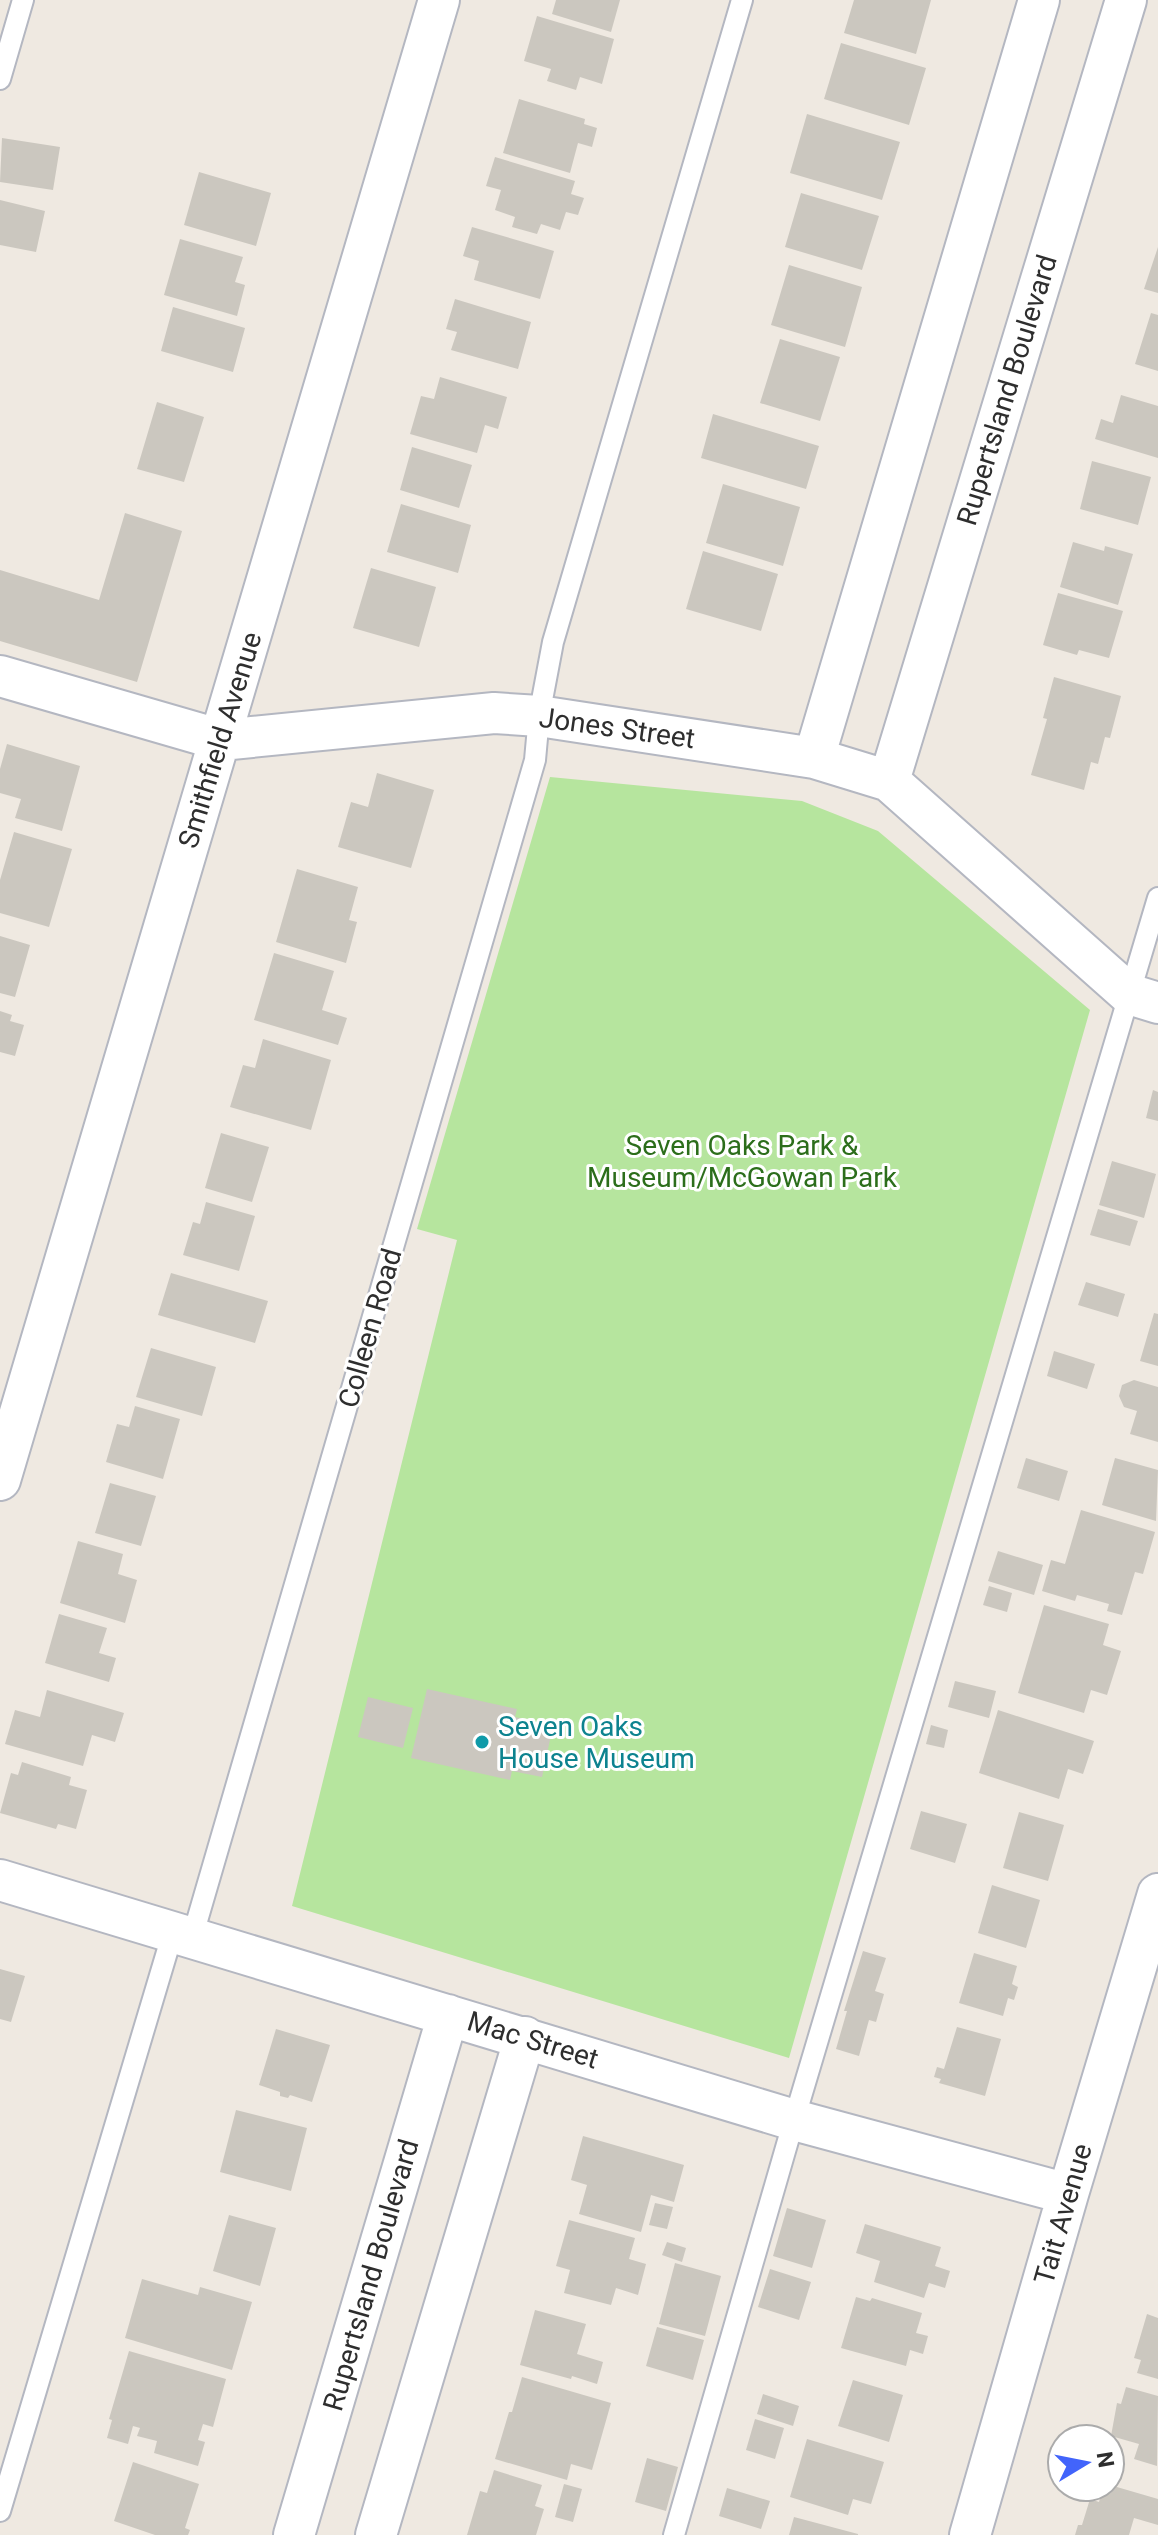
<svg xmlns="http://www.w3.org/2000/svg" width="1158" height="2535" font-family="Roboto,sans-serif">
	<style>
		.green { fill: #b6e59e }
		.building { fill: #cbc7bf }
		.lines { fill: none; stroke-linecap: round; stroke-linejoin: round }
		.lane-casing { stroke: #b4b7c1; stroke-width: 24 }
		.street-casing { stroke: #b4b7c1; stroke-width: 44 }
		.lane { stroke: #fff; stroke-width: 20 }
		.street { stroke: #fff; stroke-width: 40 }
		.culture-dot { fill: #0f9aa8; stroke: #fff; stroke-width: 3 }
		.labels { text-anchor: middle; dominant-baseline: central; stroke-width: 6; stroke-linejoin: round; paint-order: stroke }
		.street-label { font-size: 28px; fill: #2e2e2e; stroke: #fff }
		.park-label { font-size: 28px; fill: #2c6e1b; stroke: #fff }
		.culture-label { font-size: 28px; fill: #0d838f; stroke: #fff; text-anchor: start }
	</style>
	<rect width="100%" height="100%" fill="#efe9e1"/>
	<path class="green" d="M550,777L802,801L878,831L1090,1010L789,2058L292,1906L457,1240L417,1229Z"/>
	<path class="building" d="M556,0H620L611,32L552,14Z
		M854,0H931L916,54L844,33Z
		M537,16L614,39L602,84L580,77L576,90L547,81L551,69L524,61Z
		M841,43L926,68L909,125L824,99Z
		M519,99L585,119L584,124L597,128L592,147L578,143L570,173L503,153Z
		M807,114L900,142L882,200L790,173Z
		M2,138L60,147L53,190L0,182Z
		M495,157L575,181L571,194L584,198L578,215L566,212L560,230L541,224L537,234L512,227L515,217L495,210L501,190L486,186Z
		M199,172L271,193L256,246L184,225Z
		M801,193L879,216L862,270L785,247Z
		M0,200L45,211L36,252L0,245Z
		M472,227L554,251L540,299L474,280L479,261L463,256Z
		M180,239L243,257L235,282L245,285L237,316L164,295Z
		M1158,247V293L1144,289Z
		M789,265L862,287L845,347L771,325Z
		M455,299L531,322L518,369L451,350L457,332L446,329Z
		M173,307L245,328L233,372L161,351Z
		M1151,313L1158,315V371L1135,364Z
		M780,339L840,357L820,421L760,403Z
		M440,377L507,397L498,429L485,425L477,453L410,434L421,396L434,399Z
		M1121,395L1158,406V458L1095,439L1101,419L1113,423Z
		M157,402L204,417L184,482L137,469Z
		M713,414L819,446L806,489L701,458Z
		M412,447L472,465L459,508L400,490Z
		M1092,461L1151,477L1138,525L1080,509Z
		M723,484L800,507L783,566L706,543Z
		M401,504L471,525L458,573L387,552Z
		M125,513L182,531L137,682L0,641V570L99,600Z
		M1073,542L1104,551L1105,546L1133,554L1118,605L1060,587Z
		M703,551L778,574L761,631L686,609Z
		M371,568L436,587L419,647L353,628Z
		M1058,593L1123,611L1109,658L1079,650L1077,655L1043,645Z
		M1054,677L1121,696L1110,738L1105,737L1098,764L1091,762L1084,790L1031,775L1047,719L1043,718Z
		M7,744L80,766L62,831L15,818L21,799L0,793V769Z
		M377,773L434,790L411,868L338,847L351,802L368,807Z
		M14,832L72,849L49,927L0,913V880Z
		M297,869L358,887L349,920L357,922L346,963L276,942Z
		M0,936L30,945L15,997L0,993Z
		M274,953L334,971L322,1010L347,1018L338,1045L254,1020Z
		M0,1011L12,1015L10,1021L24,1025L15,1056L0,1052Z
		M263,1039L331,1060L311,1130L230,1107L243,1065L255,1068Z
		M1153,1090L1158,1092V1121L1146,1118Z
		M221,1133L269,1147L252,1202L205,1188Z
		M1112,1161L1156,1174L1144,1218L1099,1205Z
		M206,1202L255,1216L239,1271L183,1255L193,1222L200,1224Z
		M1098,1209L1138,1221L1130,1246L1090,1235Z
		M171,1273L268,1301L255,1343L158,1315Z
		M1086,1282L1125,1294L1118,1317L1078,1305Z
		M1154,1313L1158,1314V1366L1140,1361Z
		M151,1348L216,1367L202,1416L136,1397Z
		M1054,1351L1095,1364L1087,1389L1047,1376Z
		M1134,1380L1158,1387V1442L1130,1434L1137,1411L1124,1407L1119,1396L1122,1385Z
		M135,1406L180,1419L163,1479L106,1462L117,1424L129,1427Z
		M1026,1458L1068,1471L1059,1501L1017,1488Z
		M1115,1458L1158,1470L1156,1521L1102,1505Z
		M110,1483L156,1496L141,1546L95,1533Z
		M1081,1510L1155,1532L1143,1574L1135,1572L1122,1615L1107,1611L1109,1604L1077,1595L1075,1601L1042,1591L1051,1560L1065,1564Z
		M78,1541L123,1554L118,1574L137,1580L125,1623L60,1603Z
		M998,1551L1043,1565L1034,1595L988,1581Z
		M989,1586L1012,1593L1007,1612L983,1605Z
		M1044,1605L1109,1624L1103,1645L1121,1651L1107,1695L1091,1690L1084,1713L1018,1693Z
		M59,1614L107,1628L99,1653L116,1658L109,1682L45,1663Z
		M955,1681L996,1691L989,1718L948,1707Z
		M427,1689L517,1709L515,1717L553,1726L542,1777L512,1771L510,1780L411,1758Z
		M47,1690L124,1713L115,1742L92,1735L83,1766L5,1744L15,1710L40,1717Z
		M368,1697L413,1708L403,1748L358,1737Z
		M998,1710L1094,1741L1083,1774L1068,1769L1059,1799L979,1773Z
		M931,1725L948,1730L944,1748L926,1744Z
		M22,1762L71,1777L69,1785L87,1790L76,1829L58,1824L56,1829L0,1813L11,1773L18,1775Z
		M921,1811L967,1824L955,1863L910,1849Z
		M1019,1812L1064,1825L1048,1881L1003,1868Z
		M992,1885L1040,1900L1026,1948L978,1933Z
		M863,1951L886,1958L875,1991L884,1994L876,2022L869,2020L859,2056L836,2049L847,2011H844Z
		M974,1953L1017,1966L1012,1984L1018,1987L1014,2000L1008,1998L1003,2016L959,2003Z
		M0,1969L25,1976L11,2022L0,2019Z
		M957,2027L1001,2039L985,2096L939,2083L941,2079L934,2077L937,2067L944,2069Z
		M276,2029L330,2045L312,2102L290,2095L288,2098L280,2096V2092L259,2085Z
		M236,2110L307,2128L291,2191L220,2172Z
		M583,2136L684,2165L674,2202L651,2195L641,2232L579,2214L587,2185L571,2180Z
		M655,2203L673,2207L667,2229L649,2225Z
		M787,2208L826,2220L812,2268L773,2256Z
		M229,2215L276,2228L260,2286L213,2271Z
		M569,2220L635,2238L629,2259L646,2264L638,2295L616,2288L611,2305L564,2293L570,2270L556,2266Z
		M865,2224L941,2247L935,2266L950,2271L945,2288L929,2283L924,2298L874,2282L880,2261L856,2253Z
		M667,2242L686,2248L682,2262L662,2255Z
		M675,2263L721,2276L705,2336L659,2324Z
		M770,2269L811,2282L799,2320L758,2307Z
		M142,2279L198,2295L200,2287L252,2302L232,2370L125,2338Z
		M856,2297L870,2301L872,2298L922,2313L916,2333L928,2336L923,2354L910,2350L906,2366L841,2348Z
		M535,2310L586,2324L577,2354L603,2362L597,2384L572,2376L571,2379L520,2365Z
		M1147,2314L1158,2318V2379L1137,2373L1141,2360L1134,2358Z
		M657,2327L704,2340L693,2380L646,2366Z
		M129,2351L226,2379L213,2427L203,2424L198,2440L205,2442L198,2466L154,2453L157,2441L137,2436L140,2428L133,2426L128,2444L107,2438L112,2420L109,2419Z
		M522,2377L611,2403L592,2470L571,2464L567,2480L495,2459L509,2412H512Z
		M853,2380L903,2395L889,2442L838,2426Z
		M1126,2387L1158,2396L1157,2466L1134,2459L1139,2444L1111,2436L1117,2403L1121,2404Z
		M763,2394L799,2406L793,2426L757,2414Z
		M755,2419L784,2428L775,2459L746,2450Z
		M807,2439L884,2462L871,2504L853,2499L848,2515L790,2497Z
		M647,2458L678,2467L666,2511L635,2502Z
		M133,2462L199,2484L185,2528L190,2530L188,2535H155L114,2521Z
		M494,2470L542,2485L535,2506L544,2509L536,2535H467L480,2491L487,2493Z
		M564,2484L582,2489L573,2522L555,2517Z
		M1110,2485L1158,2499V2525L1134,2518L1129,2535H1075L1078,2525H1082L1090,2499L1099,2502L1103,2487H1110Z
		M727,2488L770,2501L761,2529L719,2516Z
		M794,2517L858,2534V2535H789Z"/>
	<g class="lines">
		<g class="lane-casing">
			<path id="lane" d="M0,79L23,0
				M192,1938L535,760L539,716L553,642L742,0
				M0,2511L173,1932
				M674,2535L794,2120L1158,898"/>
		</g>
		<g class="street-casing">
			<path id="street" d="M0,676L221,740L494,713L539,716L814,758L889,781L1129,994L1158,1003
				M814,758L1039,0
				M889,781L1126,0
				M0,1480L439,0
				M0,1880L794,2120L1068,2194
				M294,2535L448,2015
				M376,2535L525,2037
				M970,2535L1068,2194L1158,1894"/>
		</g>
		<use href="#lane" class="lane"/>
		<use href="#street" class="street"/>
	</g>
	<circle class="culture-dot" cx="482" cy="1742" r="8"/>
	<g class="labels">
		<g class="street-label">
			<text transform="translate(1007 390) rotate(-73)">Rupertsland Boulevard</text>
			<text transform="translate(617 728) rotate(8)">Jones Street</text>
			<text transform="translate(220 740) rotate(-73)">Smithfield Avenue</text>
			<text transform="translate(370 1328) rotate(-74)">Colleen Road</text>
			<text transform="translate(533 2040) rotate(17)">Mac Street</text>
			<text transform="translate(1063 2214) rotate(-74)">Tait Avenue</text>
			<text transform="translate(371 2275) rotate(-74)">Rupertsland Boulevard</text>
		</g>
		<g class="park-label">
			<text x="742" y="1145">Seven Oaks Park &amp;<tspan x="742" dy="32">Museum/McGowan Park</tspan></text>
		</g>
		<g class="culture-label">
			<text x="498" y="1726">Seven Oaks<tspan x="498" dy="32">House Museum</tspan></text>
		</g>
	</g>
	<g transform="translate(1086 2463) rotate(80)"><circle r="38" fill="#ffffff" stroke="#ababab" stroke-width="2"/>
	<path d="M0-6L14 30L0 20L-14 30Z" fill="#4264fb"/>
	<text y="-12" font-size="22" font-weight="bold" text-anchor="middle" fill="#2e2e2e">N</text>
	</g>
</svg>
